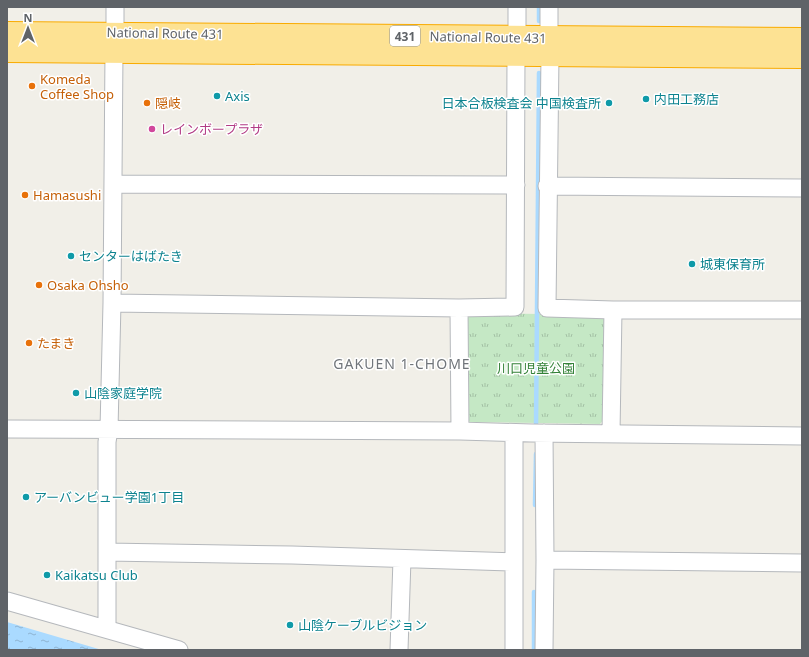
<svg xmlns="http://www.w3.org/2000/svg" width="809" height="657" font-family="'Noto Sans','Noto Sans JP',sans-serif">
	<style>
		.park { fill: url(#park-tufts) }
		.water { fill: url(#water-ripples) }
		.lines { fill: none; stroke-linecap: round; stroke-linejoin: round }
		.stream { stroke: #aadaff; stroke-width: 4.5 }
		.street-casing { stroke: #b5b8bc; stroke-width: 19 }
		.highway-casing { stroke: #f9ab00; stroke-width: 24 }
		.street { stroke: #fff; stroke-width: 17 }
		.highway { stroke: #fde293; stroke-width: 22 }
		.food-dot { fill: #e8710a; stroke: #fff; stroke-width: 1.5 }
		.culture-dot { fill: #0f9aa8; stroke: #fff; stroke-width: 1.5 }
		.hotel-dot { fill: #d1479c; stroke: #fff; stroke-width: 1.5 }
		.labels { text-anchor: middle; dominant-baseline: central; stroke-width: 3; stroke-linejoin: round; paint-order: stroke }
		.shield { fill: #fff; stroke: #8f9295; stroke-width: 1 }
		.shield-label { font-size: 12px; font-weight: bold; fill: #5f6368 }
		.street-label { font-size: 13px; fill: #5f6368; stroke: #fff }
		.food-label { font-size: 13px; fill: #c56008; stroke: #fff; text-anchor: start }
		.culture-label { font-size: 13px; fill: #0d838f; stroke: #fff; text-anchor: start }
		.hotel-label { font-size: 13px; fill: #b23c85; stroke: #fff; text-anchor: start }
		.park-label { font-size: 13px; fill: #348238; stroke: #fff }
		.neighbourhood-label { font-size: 14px; letter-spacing: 1px; fill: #70757a; stroke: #fff }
	</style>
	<defs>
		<pattern id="park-tufts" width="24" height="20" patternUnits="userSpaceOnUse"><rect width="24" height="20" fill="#c5e8c5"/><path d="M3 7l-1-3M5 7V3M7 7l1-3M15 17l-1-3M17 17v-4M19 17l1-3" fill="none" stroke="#a3c0a4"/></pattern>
		<pattern id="water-ripples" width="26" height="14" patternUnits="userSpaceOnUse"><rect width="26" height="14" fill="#aadaff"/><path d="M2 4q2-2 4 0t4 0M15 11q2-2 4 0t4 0" fill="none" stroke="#8eb4d2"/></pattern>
	</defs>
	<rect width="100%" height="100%" fill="#f1efe8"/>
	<path class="park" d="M469,313L602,315L606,319L604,419L600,424L470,422L466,420V318Z"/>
	<path class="water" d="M7,622L102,650H7Z"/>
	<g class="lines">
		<path class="stream" d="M539,21V7
			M536,429L539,73
			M535,505L536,454
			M534,650V592"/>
		<g class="street-casing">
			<path id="street" d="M115,33V7
				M517,37V7
				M549,37V7
				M550,55L547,308L613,310H802
				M113,184L516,185
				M547,186L802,188
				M112,303L459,308L515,307L516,55
				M459,308L460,431
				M7,429L460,431L531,433L802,436
				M611,433L613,310
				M107,552L292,555L514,562
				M545,560L802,563
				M7,601L179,650
				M107,629V442L109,429L112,303L114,52L107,42
				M399,650L402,559
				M514,650V433
				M544,650L545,560L544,433"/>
		</g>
		<g class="highway-casing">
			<path id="highway" d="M7,33L802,39
				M7,51L802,57"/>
		</g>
		<use href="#street" class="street"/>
		<use href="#highway" class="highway"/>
	</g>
	<g class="food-dot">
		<circle cx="32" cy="86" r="4"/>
		<circle cx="147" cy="103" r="4"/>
		<circle cx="25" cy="195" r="4"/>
		<circle cx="39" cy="285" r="4"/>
		<circle cx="29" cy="343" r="4"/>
	</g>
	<g class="culture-dot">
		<circle cx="217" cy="96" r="4"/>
		<circle cx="646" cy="99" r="4"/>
		<circle cx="609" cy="103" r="4"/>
		<circle cx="71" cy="256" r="4"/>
		<circle cx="692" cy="264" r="4"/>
		<circle cx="76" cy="393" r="4"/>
		<circle cx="26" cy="497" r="4"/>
		<circle cx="47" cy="575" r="4"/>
		<circle cx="290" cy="625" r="4"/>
	</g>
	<circle class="hotel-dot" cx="152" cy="129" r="4"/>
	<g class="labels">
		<rect class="shield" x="390" y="26" width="30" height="20" rx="3"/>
		<g class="shield-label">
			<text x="405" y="36">431</text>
		</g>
		<g class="street-label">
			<text transform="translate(165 33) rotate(1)">National Route 431</text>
			<text transform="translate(488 37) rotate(1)">National Route 431</text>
		</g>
		<g class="food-label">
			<text x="40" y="79">Komeda<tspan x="40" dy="15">Coffee Shop</tspan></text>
			<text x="155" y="103">隠岐</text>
			<text x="33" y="195">Hamasushi</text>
			<text x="47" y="285">Osaka Ohsho</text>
			<text x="37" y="343">たまき</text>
		</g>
		<g class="culture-label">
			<text x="225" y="96">Axis</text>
			<text x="654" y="99">内田工務店</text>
			<text x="601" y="103" text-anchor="end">日本合板検査会 中国検査所</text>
			<text x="79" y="256">センターはばたき</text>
			<text x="700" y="264">城東保育所</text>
			<text x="84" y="393">山陰家庭学院</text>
			<text x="34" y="497">アーバンビュー学園1丁目</text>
			<text x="55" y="575">Kaikatsu Club</text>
			<text x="298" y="625">山陰ケーブルビジョン</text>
		</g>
		<g class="hotel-label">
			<text x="160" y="129">レインボープラザ</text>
		</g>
		<g class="park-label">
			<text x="536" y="368">川口児童公園</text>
		</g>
		<g class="neighbourhood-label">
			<text x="402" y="363">GAKUEN 1-CHOME</text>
		</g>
	</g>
	<rect width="809" height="657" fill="none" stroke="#5f6368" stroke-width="16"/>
	<g transform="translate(28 28)" stroke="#ffffff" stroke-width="3" paint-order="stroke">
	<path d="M0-3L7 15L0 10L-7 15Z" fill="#5f6368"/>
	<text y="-6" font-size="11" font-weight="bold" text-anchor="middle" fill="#5f6368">N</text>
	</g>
</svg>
